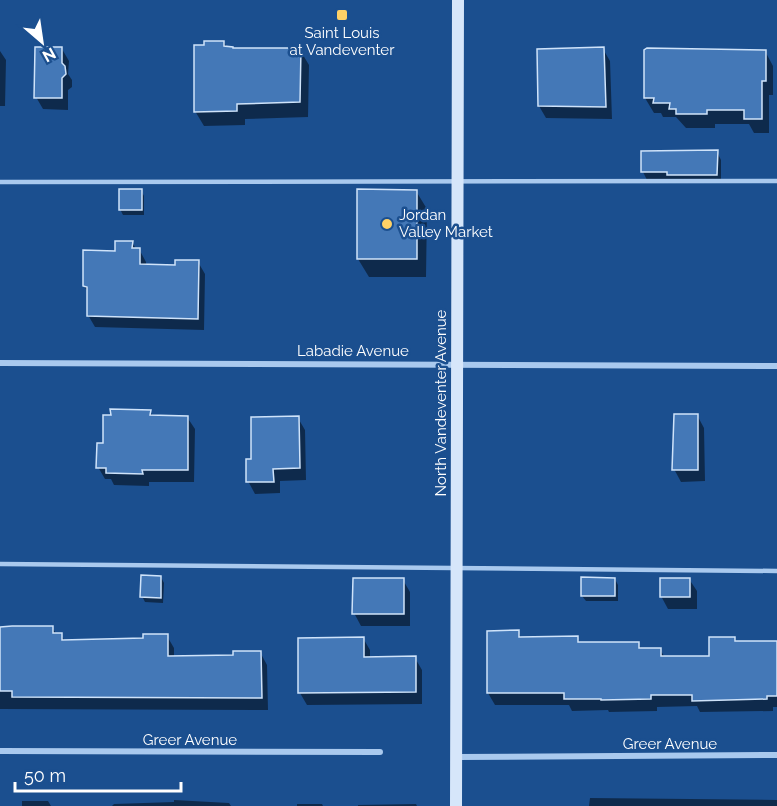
<svg xmlns="http://www.w3.org/2000/svg" width="777" height="806" font-family="Raleway,sans-serif">
	<style>
		.shadow { fill: #0007 }
		.building { fill: #4478b7; stroke: #cfe3fa; stroke-width: 1.5 }
		.lines { fill: none; stroke-linecap: round; stroke-linejoin: round }
		.lane { stroke: #a9c9ee; stroke-width: 4.5 }
		.street { stroke: #a9c9ee; stroke-width: 6 }
		.secondary { stroke: #d6e6fa; stroke-width: 12 }
		.poi-dot { fill: #ffd166; stroke: #1b4f8f; stroke-width: 2 }
		.labels { text-anchor: middle; dominant-baseline: central; stroke-width: 5; stroke-linejoin: round; paint-order: stroke }
		.poi-label { font-size: 15px; fill: #fff; stroke: #1b4f8f }
		.street-label { font-size: 15px; fill: #fff; stroke: #1b4f8f }
	</style>
	<rect width="100%" height="100%" fill="#1b4f8f"/>
	<path class="shadow" d="M224,42L227,48L300,50L309,65L308,117L245,119V125L204,126L195,111Z
		M62,49L69,61L68,74L72,80V87L68,90V110L43,109L36,97Z
		M603,49L610,61L612,119L546,118L539,106Z
		M0,51L6,60L5,106H0Z
		M645,51H765L773,66V95H769V133H754L749,124H715V128H686L676,117H663L661,113H654L645,98Z
		M717,152L721,160V183L647,180L643,172Z
		M141,190L144,196V215H123L120,209Z
		M416,191L427,209L426,277H369L358,259Z
		M132,242L136,249H139L146,262V265L176,266L198,262L205,274L204,330L95,327L88,315V292L84,286L116,252Z
		M150,411L153,417H187L195,429L194,482H149V486L114,485L111,479H105L98,467L105,444Z
		M697,415L704,428L705,481L681,482L674,469Z
		M298,418L305,430L306,480L280,481V493L255,494L248,481L253,461Z
		M161,577L164,583L163,603L145,602L142,596Z
		M615,579L618,585V601H586L582,596Z
		M689,579L697,591V609H668L661,596Z
		M403,580L410,592V626H361L354,613Z
		M52,627L57,635H61L65,641L145,639L167,636L174,648V658L235,657L260,652L267,665L268,710L0,709V629Z
		M518,632L522,639L577,638L581,644L638,643L642,650L660,649L665,658H711L735,638L737,642H777V707H773V711L700,712L697,706L657,707V711L609,712L608,710L572,711L569,705H495L488,693Z
		M363,638L370,650V658H415L422,670V704L307,705L300,693V640Z
		M590,798L777,800V806H589Z
		M174,800L229,803L231,806H112L114,804L174,802Z
		M22,801H48L51,806H22Z
		M297,804H322L323,806H297Z
		M416,804L417,806H358V805Z"/>
	<path class="building" d="M204,41H224V46L233,47V48H301L300,102L237,104V111L194,112V45H204Z
		M35,47H62V63L65,66L66,74L62,78V98H34Z
		M604,47L606,107L538,106L537,49Z
		M647,48L766,50V81H762V119H744V110H707V114H676V109H669L670,103H653L654,98H644V50Z
		M718,150L717,175H667V172H641V151Z
		M119,189H142V210H119Z
		M357,189L417,190V259H357Z
		M115,241H133L132,248H140V264L175,265V260H199L198,319L87,316V287L83,286V250L115,251Z
		M110,409L151,410L150,415L188,416V470H142L143,474L106,473V468H96L97,443H103V415H111Z
		M674,414H698V470H672Z
		M299,416L300,468L273,469L274,482H246V459H251V417Z
		M141,575L161,576V598L140,597Z
		M581,577L615,578V596H581Z
		M353,578H404V614H352Z
		M660,578H690V597H660Z
		M12,626H53V633H62V640L143,638V634H168V656L233,655V651H261L262,698L12,697V691H0V627Z
		M519,630V637L578,636V642H639V648H661V656H709V637H735V641H777V696H767V699L692,701V695H651V699L601,700V699H564V693H487V631Z
		M364,637V657L416,656V692L298,693V638Z"/>
	<g class="lines">
		<path class="lane" d="M0,182L777,181
			M0,564L777,571"/>
		<path class="street" d="M0,363L777,366
			M0,751L380,752
			M457,757L777,755"/>
		<path class="secondary" d="M456,806L458,0"/>
	</g>
	<g class="poi-dot">
		<rect x="336" y="9" width="12" height="12" rx="3"/>
		<circle cx="387" cy="224" r="6"/>
	</g>
	<g class="labels">
		<g class="poi-label">
			<text x="342" y="33">Saint Louis<tspan x="342" dy="17">at Vandeventer</tspan></text>
			<text x="399" y="215" text-anchor="start">Jordan<tspan x="399" dy="17">Valley Market</tspan></text>
		</g>
		<g class="street-label">
			<text x="353" y="351">Labadie Avenue</text>
			<text transform="translate(441 403) rotate(-90)">North Vandeventer Avenue</text>
			<text x="190" y="740">Greer Avenue</text>
			<text x="670" y="744">Greer Avenue</text>
		</g>
	</g>
	<g transform="translate(42 42) rotate(151)" stroke="#1b4f8f" stroke-width="4.5" paint-order="stroke">
	<path d="M0-4.5L10 22L0 15L-10 22Z" fill="#ffffff"/>
	<text y="-9" font-size="16" font-weight="bold" text-anchor="middle" fill="#ffffff">N</text>
	</g>
	<path d="M15 782v9h166v-9" fill="none" stroke="#ffffff" stroke-width="3"/>
	<text x="24" y="782" font-size="18" fill="#ffffff" stroke="#1b4f8f" stroke-width="4.5" paint-order="stroke">50 m</text>
</svg>
